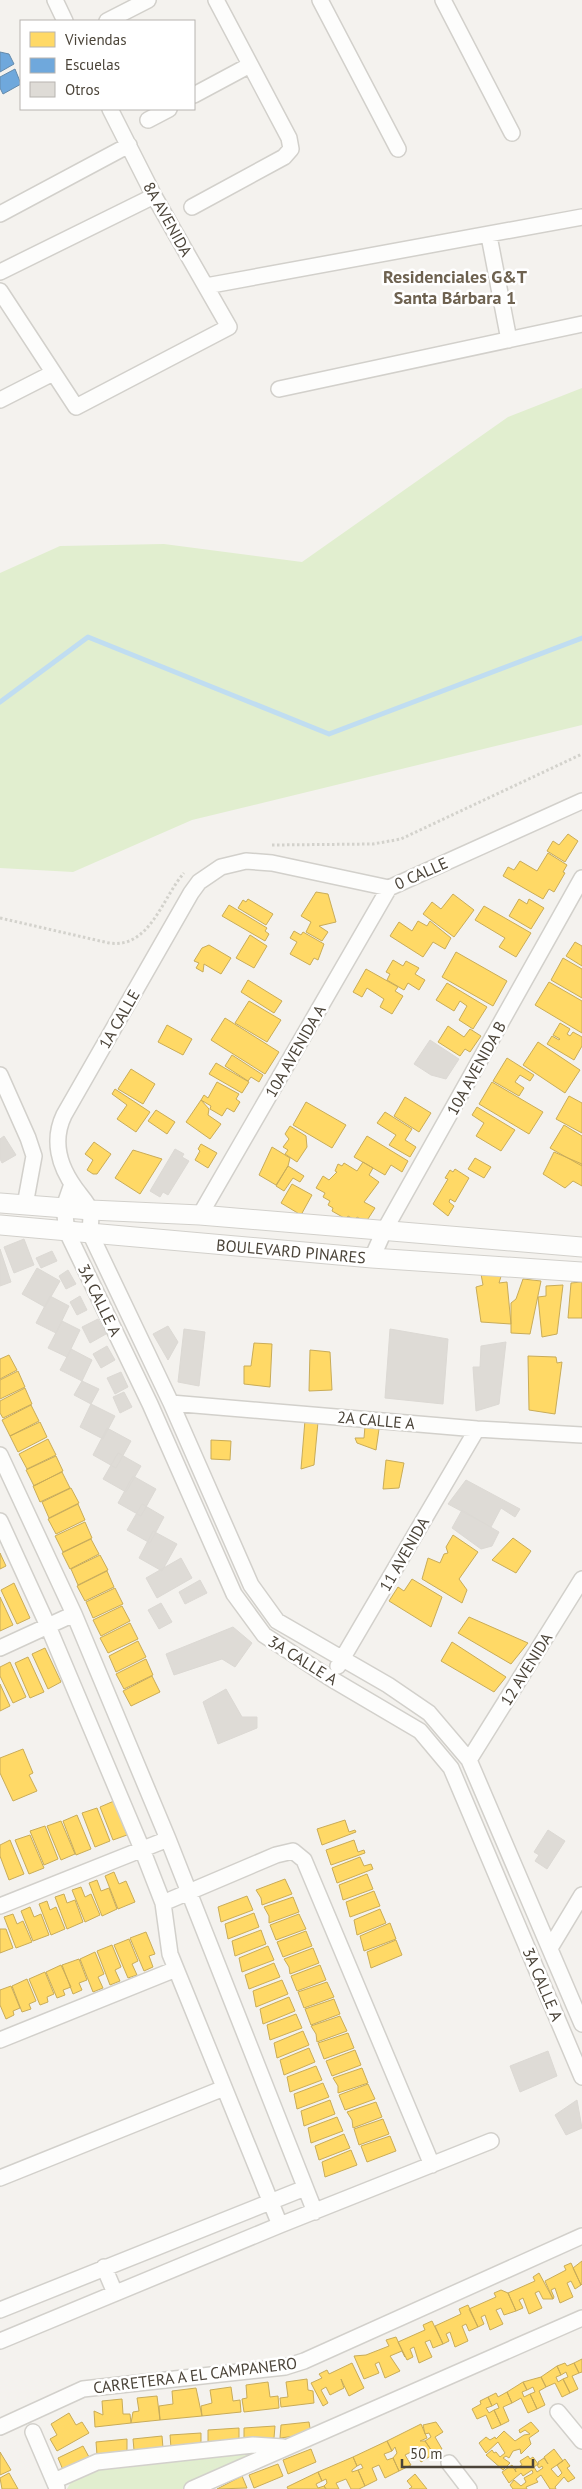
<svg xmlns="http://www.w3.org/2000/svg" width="582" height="2489" font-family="'PT Sans',sans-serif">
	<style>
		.green { fill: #e1eecf }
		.homes { fill: #ffd966; stroke: #c9ac58 }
		.schools { fill: #6fa8dc; stroke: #648aab }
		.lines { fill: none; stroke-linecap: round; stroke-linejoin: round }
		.stream { stroke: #c0ddf1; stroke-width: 5 }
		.building { fill: #dedbd6; stroke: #dcd9d4 }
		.minor-casing { stroke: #d2d0cb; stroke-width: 18 }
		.tertiary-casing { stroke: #d2d0cb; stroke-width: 21 }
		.path { stroke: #d3d2cc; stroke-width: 3; stroke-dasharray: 2.5 2.5; stroke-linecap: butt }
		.minor { stroke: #fdfdfc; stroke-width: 15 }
		.tertiary { stroke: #fdfdfc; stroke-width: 19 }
		.labels { text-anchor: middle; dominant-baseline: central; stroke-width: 5; stroke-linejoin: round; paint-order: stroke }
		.street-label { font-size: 16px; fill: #4b4439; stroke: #fff }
		.neighbourhood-label { font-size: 18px; font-weight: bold; fill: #6e6250; stroke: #fff }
	</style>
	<rect width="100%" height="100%" fill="#f4f2ee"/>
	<path class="green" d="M582,388V725L192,820L73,872L0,868V573L60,546L164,544L302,562L508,417Z
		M250,2453L249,2460L182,2489H67L71,2482L104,2468Z"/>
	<path class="homes" d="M568,834L578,841L565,862L547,851L553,841L559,845Z
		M548,853L567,865L563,872L565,873L554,892L549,889L543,899L503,876L508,867L514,870L520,861L537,871Z
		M316,892L328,894L336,922L319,926L328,932L322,941L306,932L311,922L301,916Z
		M453,894L474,910L454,937L423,914L432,902L441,909Z
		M248,899L273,914L266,925L238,908L243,900L246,902Z
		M519,899L527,904L529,899L544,908L531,929L509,916Z
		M229,905L267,928L265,931L269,934L265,941L222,916Z
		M484,906L531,933L516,957L499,947L505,938L475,920Z
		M418,921L427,926L430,921L451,938L445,949L433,942L423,957L390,936L399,922L412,931Z
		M294,931L301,935L303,932L324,944L318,960L314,958L310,965L290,954L297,942L290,938Z
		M250,935L267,946L254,968L236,958Z
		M575,942L582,946V966L566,956Z
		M209,945L231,958L221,974L204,964L203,972L196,968L199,963L194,961L202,948Z
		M456,952L507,981L493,1006L442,977Z
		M563,958L582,969V998L551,980Z
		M393,960L403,966L406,961L419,968L415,974L425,980L419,990L408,983L404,990L387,980L390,974L386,972Z
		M366,969L398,987L395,991L403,996L392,1014L380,1007L384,999L367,988L362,997L353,992Z
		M248,980L282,1001L274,1013L241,992Z
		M549,982L582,1001V1033L535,1005Z
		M447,983L487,1007L473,1029L459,1020L467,1006L460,1001L454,1011L436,1000Z
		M249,1001L281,1020L267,1042L235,1023Z
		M225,1018L279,1052L265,1074L211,1040Z
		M560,1023L570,1029L567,1034L570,1036L573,1032L582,1037V1046L574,1060L547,1044L552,1036L559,1040L560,1039L553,1035Z
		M167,1025L192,1039L183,1055L158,1042Z
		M448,1026L464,1037L470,1029L481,1036L470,1052L465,1049L460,1056L438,1042Z
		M538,1042L580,1070L565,1093L523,1065Z
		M232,1055L263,1075L259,1082L251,1077L248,1081L225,1066Z
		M507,1058L534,1075L530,1081L520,1075L515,1082L524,1088L519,1096L493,1081Z
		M216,1063L249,1082L242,1093L209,1074Z
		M131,1069L155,1084L143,1104L118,1089Z
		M217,1082L239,1094L236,1099L240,1102L234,1112L227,1108L222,1116L210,1109L211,1106L201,1100L204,1095L208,1098Z
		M492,1082L543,1112L529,1134L479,1104Z
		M115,1089L150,1112L136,1132L117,1119L127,1105L112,1094Z
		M569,1096L582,1103V1133L556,1119Z
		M405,1097L431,1113L419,1132L394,1116Z
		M201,1100L209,1109L208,1115L221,1124L210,1139L186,1122Z
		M306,1102L346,1125L332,1148L293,1125Z
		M477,1107L515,1130L501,1151L476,1136L484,1123L472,1115Z
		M156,1110L175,1122L167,1134L148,1121Z
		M385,1112L412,1129L405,1140L416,1147L410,1157L389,1145L396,1135L377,1123Z
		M564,1125L582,1136V1166L550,1148Z
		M290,1126L306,1136L307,1147L297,1162L285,1154L288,1150L283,1147L289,1139L285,1134Z
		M367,1136L408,1161L402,1172L391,1165L385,1175L354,1157Z
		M94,1142L111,1154L97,1174H93L87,1170L93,1160L85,1154Z
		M201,1144L217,1153L208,1168L195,1160L200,1151L198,1149Z
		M272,1147L290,1158L288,1166L276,1185L259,1175Z
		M133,1150L162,1159L140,1194L115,1178Z
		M554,1152L582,1164V1186L573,1181L565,1188L543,1174Z
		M475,1158L491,1167L484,1178L468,1169Z
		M363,1162L373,1168L369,1175L379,1182L364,1202L375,1208L366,1222L357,1217L355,1220L348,1216L346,1219L332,1211L333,1208L328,1205L330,1201L323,1197L325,1193L316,1188L323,1176L329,1180L337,1172L335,1171L338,1164L342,1166L344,1163L357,1171Z
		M288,1166L304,1176L300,1182L293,1178L284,1191L276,1186Z
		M455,1169L469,1178L455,1202L450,1199L449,1202L454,1206L448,1216L433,1204L448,1179L445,1178L450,1170L453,1172Z
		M292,1184L312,1195L301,1215L281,1203Z
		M502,1273L499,1283L507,1282L511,1324L481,1322L476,1287L483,1285L481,1274Z
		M523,1279L541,1281L530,1334L511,1333V1303L516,1299Z
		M582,1282V1318H568L571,1283Z
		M563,1285L557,1334L542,1337L538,1297L546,1296V1286Z
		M254,1343L272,1344L270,1387L244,1384V1366H251Z
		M310,1350L330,1352L332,1390L309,1391Z
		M9,1355L17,1370L0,1379V1359Z
		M528,1356L556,1357L557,1363L562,1362L555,1414L529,1410Z
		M18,1371L25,1387L0,1399V1380Z
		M25,1388L32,1404L3,1418L0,1413V1401Z
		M31,1405L39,1421L10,1436L2,1420Z
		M305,1420L318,1422L314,1465L301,1469Z
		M40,1422L47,1437L18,1452L10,1436Z
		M365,1426L379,1429L376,1450L357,1443L355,1438H364Z
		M48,1439L56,1455L27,1469L19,1454Z
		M211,1440L231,1441L230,1460L211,1459Z
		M56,1456L63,1471L34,1486L26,1470Z
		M386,1460L404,1463L399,1488L383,1489Z
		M62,1472L70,1488L40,1502L33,1486Z
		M71,1488L79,1503L49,1518L42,1502Z
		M78,1504L85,1520L56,1534L48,1519Z
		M85,1522L92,1538L63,1552L55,1536Z
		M453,1535L478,1552L459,1579L467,1590L462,1603L422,1579L428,1558L440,1563L444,1554L448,1553L446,1547Z
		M513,1538L531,1551L516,1573L492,1560Z
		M91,1539L99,1554L70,1569L62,1553Z
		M0,1553L6,1566L0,1569Z
		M100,1555L108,1570L78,1585L71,1569Z
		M107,1571L114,1587L85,1601L77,1586Z
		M412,1579L442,1597L431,1627L389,1601L398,1587L404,1591Z
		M14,1583L30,1618L17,1624L1,1590Z
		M115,1588L123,1604L93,1618L86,1602Z
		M0,1597L13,1625L0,1631Z
		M122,1606L130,1621L101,1636L93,1620Z
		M469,1617L528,1643L511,1664L458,1633Z
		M130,1623L138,1639L108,1653L100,1638Z
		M138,1641L146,1657L116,1672L109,1656Z
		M452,1642L506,1677L494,1692L441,1661Z
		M45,1648L61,1682L48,1689L32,1654Z
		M28,1657L44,1692L30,1698L15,1663Z
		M146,1659L153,1675L124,1689L116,1674Z
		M10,1662L26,1697L13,1703L0,1676V1667Z
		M152,1676L160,1692L131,1706L123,1691Z
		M0,1684L10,1706L0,1711Z
		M23,1749L33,1773L29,1775L37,1791L13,1801L0,1773V1758Z
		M114,1801L127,1835L113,1840L100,1807Z
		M97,1808L110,1841L95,1847L82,1813Z
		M77,1815L91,1849L76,1855L63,1821Z
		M345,1820L349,1832L355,1830L356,1832L322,1845L317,1829Z
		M61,1821L75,1854L61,1860L47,1826Z
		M45,1826L58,1859L44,1865L30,1831Z
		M30,1835L44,1868L29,1874L15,1840Z
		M10,1840L24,1874L9,1880L0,1856V1845Z
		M354,1840L358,1852L364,1850L365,1853L331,1865L326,1850Z
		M360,1857L364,1866L371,1864L373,1869L337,1883L332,1868Z
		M114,1872L119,1884L126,1881L135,1902L118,1909L105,1876Z
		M367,1874L373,1889L343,1900L339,1885Z
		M285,1879L292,1894L262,1905L261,1898L256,1890Z
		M97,1880L101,1891L109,1888L117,1909L102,1916L89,1883Z
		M81,1887L85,1897L91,1894L100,1915L85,1922L72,1890Z
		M374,1891L380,1906L350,1917L346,1902Z
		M64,1894L67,1903L75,1900L83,1922L67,1929L55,1897Z
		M247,1896L253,1910L221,1922L218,1907Z
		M293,1897L299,1912L269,1923V1916L264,1907Z
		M47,1901L50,1910L56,1907L65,1929L51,1935L39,1904Z
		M30,1907L34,1917L41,1914L49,1935L33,1941L21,1911Z
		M380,1909L386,1923L357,1935L354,1920Z
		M254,1913L259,1927L228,1939L225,1924Z
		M13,1914L17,1924L23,1921L32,1942L16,1948L4,1917Z
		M299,1914L306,1929L276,1940L270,1925Z
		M390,1923L396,1939L364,1951L360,1936Z
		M0,1929H6L13,1948L0,1953Z
		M261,1930L266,1944L235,1956L232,1941Z
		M306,1931L312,1946L283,1957L277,1942Z
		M146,1932L155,1954L149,1956L153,1967L144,1971L130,1938Z
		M129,1939L138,1961L132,1964L137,1975L128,1978L114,1945Z
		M396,1940L402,1955L371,1968L367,1952Z
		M112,1945L121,1967L115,1970L120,1981L110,1985L97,1951Z
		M268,1946L274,1960L242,1972L239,1958Z
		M313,1948L319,1963L290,1974L289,1967L284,1959Z
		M95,1952L104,1974L98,1977L103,1988L93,1992L80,1959Z
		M79,1959L87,1980L79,1983L82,1990L73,1994L62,1965Z
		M274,1963L280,1977L249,1989L245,1975Z
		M61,1965L71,1987L63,1990L65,1995L57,1998L46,1972Z
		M320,1965L326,1980L297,1991L291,1976Z
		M45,1972L54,1994L47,1997L48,2002L40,2005L29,1979Z
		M27,1979L36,2001L29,2004L31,2009L22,2012L12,1986Z
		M282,1980L288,1994L256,2007L253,1991Z
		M327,1982L334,1997L304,2008L298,1992Z
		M11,1986L20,2008L13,2011L14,2015L6,2019L0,2005V1990Z
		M289,1997L295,2011L263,2024L260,2009Z
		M334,1999L340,2014L311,2025L305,2009Z
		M296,2014L302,2028L270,2040L267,2025Z
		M340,2016L347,2031L317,2042L316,2034L311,2026Z
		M303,2031L309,2045L277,2058L274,2043Z
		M348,2033L354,2048L324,2059L318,2043Z
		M309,2048L315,2062L284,2075L280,2060Z
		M355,2050L361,2065L332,2076L326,2061Z
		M316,2066L322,2080L290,2092L287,2077Z
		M362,2068L368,2083L338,2093V2086L333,2078Z
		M323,2083L329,2097L297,2109L294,2094Z
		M368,2084L375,2099L345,2110L339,2095Z
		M330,2100L335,2114L304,2126L301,2111Z
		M376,2102L382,2117L353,2128L352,2120L347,2112Z
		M337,2117L343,2131L311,2143L308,2128Z
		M383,2119L389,2134L359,2145L354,2129Z
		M344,2134L350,2148L319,2160L315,2146Z
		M390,2136L396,2151L367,2162L361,2146Z
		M351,2150L357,2165L325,2177L322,2162Z
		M582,2261V2284L581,2285L573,2268Z
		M571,2263L581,2285L575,2289L571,2281L567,2283L573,2297L560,2303L555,2288L551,2290L554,2297L553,2299L545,2281L566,2270L564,2266Z
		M539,2273L553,2299H543L539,2291L535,2293L542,2308L529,2314L523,2298L519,2300L523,2308L516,2311L508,2293L535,2281L533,2277Z
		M501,2290L508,2293L516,2311L504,2315L501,2308L496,2310L503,2324L490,2330L485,2315L481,2317L484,2324L478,2327L469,2309L496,2297L494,2293Z
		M468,2305L478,2327L469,2331L466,2324L462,2326L468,2341L455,2347L450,2332L446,2334L449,2341L443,2344L435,2326L461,2314L459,2309Z
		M432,2321L443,2344L433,2348L430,2340L425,2342L432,2357L419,2363L414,2347L410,2349L413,2357L407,2360L398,2342L425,2330L423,2325Z
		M396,2337L405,2357L402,2351L390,2356L400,2371L385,2378L379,2362L375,2364L379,2373L364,2379L354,2356L366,2355L389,2346L386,2340Z
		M582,2359V2372L579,2373L574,2363Z
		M352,2363L364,2388L349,2396L341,2379L344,2388L330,2395L326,2387L321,2390L328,2403L323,2406L311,2383L322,2378L319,2374L327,2370L329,2374Z
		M565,2363L567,2366L574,2363L579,2373L572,2376L578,2389L570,2393L563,2379L568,2377L566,2372L561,2375L557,2366Z
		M557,2366L561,2375L556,2377L558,2382L563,2379L570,2393L562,2397L555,2383L546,2387L541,2377Z
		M541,2377L546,2387L539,2391L545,2405L537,2409L530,2394L535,2392L533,2387L527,2390L523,2382Z
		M307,2379L308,2390L313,2391L314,2403L281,2407L280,2398L288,2397L286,2382Z
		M268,2382L270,2397L278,2396L279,2408L244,2412L242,2399L247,2398L246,2385Z
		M523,2382L527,2390L522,2392L524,2397L530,2394L537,2409L528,2413L521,2398L512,2403L507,2392Z
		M231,2387L233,2401L240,2400L241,2412L202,2416L201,2406L212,2403L210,2390Z
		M196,2388L202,2416L160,2420L159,2406L173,2404L172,2391Z
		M507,2392L512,2403L503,2407L509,2421L501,2425L494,2410L499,2408L497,2403L492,2406L488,2397L496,2393L498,2397Z
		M157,2396L160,2420L131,2423L133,2412L139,2411L137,2398Z
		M488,2397L492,2406L486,2408L489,2413L494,2410L501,2425L492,2429L486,2415L477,2419L472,2409L481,2404L480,2401Z
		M122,2399L123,2414H130L131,2423L95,2427L94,2411L103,2415L102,2401Z
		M69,2413L76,2425L82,2422L89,2433L57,2451L50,2439L57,2435L51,2424Z
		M309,2422L311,2434L280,2438L281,2425Z
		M436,2422L443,2432L435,2437L442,2449L434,2454L425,2441L431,2437L429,2433L425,2434L423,2425Z
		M531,2422L539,2431L529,2438L531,2444L521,2454L520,2449L513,2451L509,2458L506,2456L503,2458L510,2463L503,2470L486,2455L492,2450L494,2453L496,2452L500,2457L505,2453L498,2442L486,2453L479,2443L486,2437L490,2440L495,2437L496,2439L504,2431L515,2441L524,2435L530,2434L525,2430L520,2433L519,2430Z
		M421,2424L427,2438L420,2441H425L434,2454L421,2462L415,2450L405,2455L411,2465L399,2471L393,2458L397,2453L395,2447L392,2451L387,2441Z
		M275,2426L274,2438L244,2441V2428Z
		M239,2428V2441L208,2444V2430Z
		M201,2433V2444L171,2448L170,2435Z
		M162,2436L163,2448L134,2450L133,2439Z
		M127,2439V2451L97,2455L96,2442Z
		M387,2441L392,2451L384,2454L387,2460L393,2458L399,2471L385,2478L379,2465L372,2468L377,2480L365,2486L358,2470L363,2468L361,2464L357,2466L353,2457Z
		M83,2446L89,2457L63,2470L58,2458Z
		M311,2449L316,2462L288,2474L283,2460Z
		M554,2449L563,2461L551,2469L558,2477L562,2473L557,2465L565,2459L570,2466L567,2468L575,2478L568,2482L564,2477L555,2487L556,2489H550L541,2475L536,2479L538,2482L526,2487L527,2489H513L510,2485L514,2480L521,2486L526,2482L524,2478L533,2473L532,2470L523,2476L521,2473L509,2483L502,2472L512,2465L516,2472L515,2469L522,2465L520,2461L528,2456L530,2459L533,2457L538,2464L534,2467L537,2472L543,2468L542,2466L539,2468L537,2465L539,2464L538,2462L544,2458L548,2464L544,2457Z
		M0,2452L11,2470L0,2475Z
		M353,2457L357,2466L352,2470V2472L358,2470L365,2486L359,2489H351L346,2479L336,2483L339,2489H326L324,2486L327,2483L326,2479L322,2481L318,2472Z
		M278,2464L283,2476L254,2488L249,2475Z
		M318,2472L322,2481L316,2484L318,2488L324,2486L326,2489H288L287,2487Z
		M9,2473L18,2489H2L0,2478Z
		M415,2474L427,2489H409L412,2487L407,2481Z
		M242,2476L247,2488L217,2489Z"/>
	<path class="schools" d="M0,52L9,54L14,64L0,72Z
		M15,69L21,84L3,94L0,88V77Z"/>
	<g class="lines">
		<path class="stream" d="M0,702L88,637L329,734L582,638"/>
	</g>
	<path class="building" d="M430,1040L459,1059L446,1079L431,1075L414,1064Z
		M4,1136L16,1155L2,1163L0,1159V1139Z
		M175,1149L184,1154L182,1157L189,1161L168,1195L163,1192L160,1197L150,1191Z
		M24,1239L34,1265L14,1273L4,1247Z
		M0,1249L11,1282L0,1286Z
		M52,1251L57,1261L41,1268L36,1258Z
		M37,1268L60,1281L45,1307L22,1294Z
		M68,1270L76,1284L66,1289L59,1276Z
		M50,1296L69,1306L56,1333L36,1323Z
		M80,1296L87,1310L77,1315L70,1302Z
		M98,1319L106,1334L90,1343L82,1327Z
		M62,1321L80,1330L67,1357L48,1348Z
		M168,1326L178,1342L168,1360L153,1334Z
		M184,1329L205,1332L199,1386L178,1382Z
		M390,1329L448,1339L443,1404L385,1398Z
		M506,1342L499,1404L476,1411L473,1367H480L481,1346Z
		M107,1346L115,1360L101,1368L93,1354Z
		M71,1349L92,1360L82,1381L60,1370Z
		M121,1372L128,1387L115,1394L107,1378Z
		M82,1381L99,1389L91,1404L74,1395Z
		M124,1392L132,1407L120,1413L113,1397Z
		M91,1404L115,1416L103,1439L80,1427Z
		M107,1428L131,1441L116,1468L93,1455Z
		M118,1453L141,1466L126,1492L103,1479Z
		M133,1476L156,1489L141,1516L118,1503Z
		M466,1480L520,1509L515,1517L501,1508L491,1527L448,1504Z
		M142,1504L164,1517L150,1543L127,1530Z
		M462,1510L499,1532L492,1546L481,1549L452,1528Z
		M153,1531L177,1544L162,1571L139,1558Z
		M181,1558L192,1578L157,1598L146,1578Z
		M200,1580L207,1593L185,1604L179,1592Z
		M161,1603L172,1622L159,1629L148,1610Z
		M233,1627L252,1643L235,1667L222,1659L174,1675L166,1654Z
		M226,1689L242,1717H257V1728L218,1744L203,1702Z
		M548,1830L565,1841L547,1869L535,1861L539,1855L534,1852Z
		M548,2051L557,2076L520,2092L510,2066Z
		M577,2100L582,2128L566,2135L555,2115Z"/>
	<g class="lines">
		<g class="minor-casing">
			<path id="minor" d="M55,0L65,21
				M320,0L398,149
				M443,0L512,133
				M107,21L148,0
				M194,95L250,65
				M148,120L169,109
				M192,207L284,157L291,149L289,138L216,0
				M0,214L129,145
				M489,236L509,340
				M0,272L154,196
				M206,286L582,217
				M0,291L76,407L229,327L154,196L110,109
				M279,389L582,324
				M0,400L53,373
				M582,801L389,888L272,863L246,861L221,867L199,882L191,893L64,1115C52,1140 59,1166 75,1188C79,1194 88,1203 90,1210C92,1216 90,1227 90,1233L171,1403L251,1585L277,1621L388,1685L429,1713L469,1760L582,2024
				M0,1075L28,1138L34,1156L25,1205
				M72,1184L64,1207L67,1232L150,1404L234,1594L264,1635L330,1678L420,1731L451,1768L582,2077
				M200,1215L389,888
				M372,1258L384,1231L582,878
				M171,1403L477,1429L582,1435
				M0,1455L74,1614L168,1839L315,2212
				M0,1521L48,1626L142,1849L163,1903L170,1954L280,2225
				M0,1648L74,1614
				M338,1666L477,1429
				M469,1760L582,1579
				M163,1903L276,1855L293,1851L304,1860L432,2165
				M0,1906L168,1839
				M550,1948L582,1895
				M0,2040L176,1969
				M0,2178L224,2088
				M104,2267L115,2293
				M0,2310L305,2188
				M0,2341L280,2225L491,2141
				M558,2412L582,2441
				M0,2427L83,2389L285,2367L304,2361L582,2236
				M33,2432L57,2488
				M449,2463L469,2489
				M54,2481L97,2462L253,2445L283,2447
				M192,2489L582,2318"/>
		</g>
		<g class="tertiary-casing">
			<path id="tertiary" d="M0,1203L91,1210L200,1215L582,1247
				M0,1225L372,1258L582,1272"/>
		</g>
		<path class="path" d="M272,845L373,844L401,839L582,754
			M0,918L109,943C150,949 162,898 184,873"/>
		<use href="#minor" class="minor"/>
		<use href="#tertiary" class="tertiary"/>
	</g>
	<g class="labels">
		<g class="street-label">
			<text transform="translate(168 219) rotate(61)">8A AVENIDA</text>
			<text transform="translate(421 873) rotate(-24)">0 CALLE</text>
			<text transform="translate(119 1019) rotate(-60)">1A CALLE</text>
			<text transform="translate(295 1051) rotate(-60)">10A AVENIDA A</text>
			<text transform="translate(476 1068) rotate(-61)">10A AVENIDA B</text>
			<text transform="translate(291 1251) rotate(5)">BOULEVARD PINARES</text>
			<text transform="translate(100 1300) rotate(64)">3A CALLE A</text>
			<text transform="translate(376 1420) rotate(5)">2A CALLE A</text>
			<text transform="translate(404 1554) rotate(-60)">11 AVENIDA</text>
			<text transform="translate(303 1660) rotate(32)">3A CALLE A</text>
			<text transform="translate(526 1669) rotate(-58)">12 AVENIDA</text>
			<text transform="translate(543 1984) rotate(67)">3A CALLE A</text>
			<text transform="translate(195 2375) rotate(-7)">CARRETERA A EL CAMPANERO</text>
		</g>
		<g class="neighbourhood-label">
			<text x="455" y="276">Residenciales G&amp;T<tspan x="455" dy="21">Santa Bárbara 1</tspan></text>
		</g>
	</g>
	<rect x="20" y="20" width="175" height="90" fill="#ffffff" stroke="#b7b4b0"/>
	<rect x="30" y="32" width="25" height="15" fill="#ffd966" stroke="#b7b4b0"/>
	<text x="65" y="45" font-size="15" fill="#4b4439">Viviendas</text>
	<rect x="30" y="58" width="25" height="15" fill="#6fa8dc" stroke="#b7b4b0"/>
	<text x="65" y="70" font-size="15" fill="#4b4439">Escuelas</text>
	<rect x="30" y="82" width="25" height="15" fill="#dedbd6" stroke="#b7b4b0"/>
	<text x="65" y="95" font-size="15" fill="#4b4439">Otros</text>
	<path d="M402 2459v8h131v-8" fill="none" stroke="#4b4439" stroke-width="2.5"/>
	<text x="410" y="2459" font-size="15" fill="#4b4439" stroke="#ffffff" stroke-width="4" paint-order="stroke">50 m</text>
</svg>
